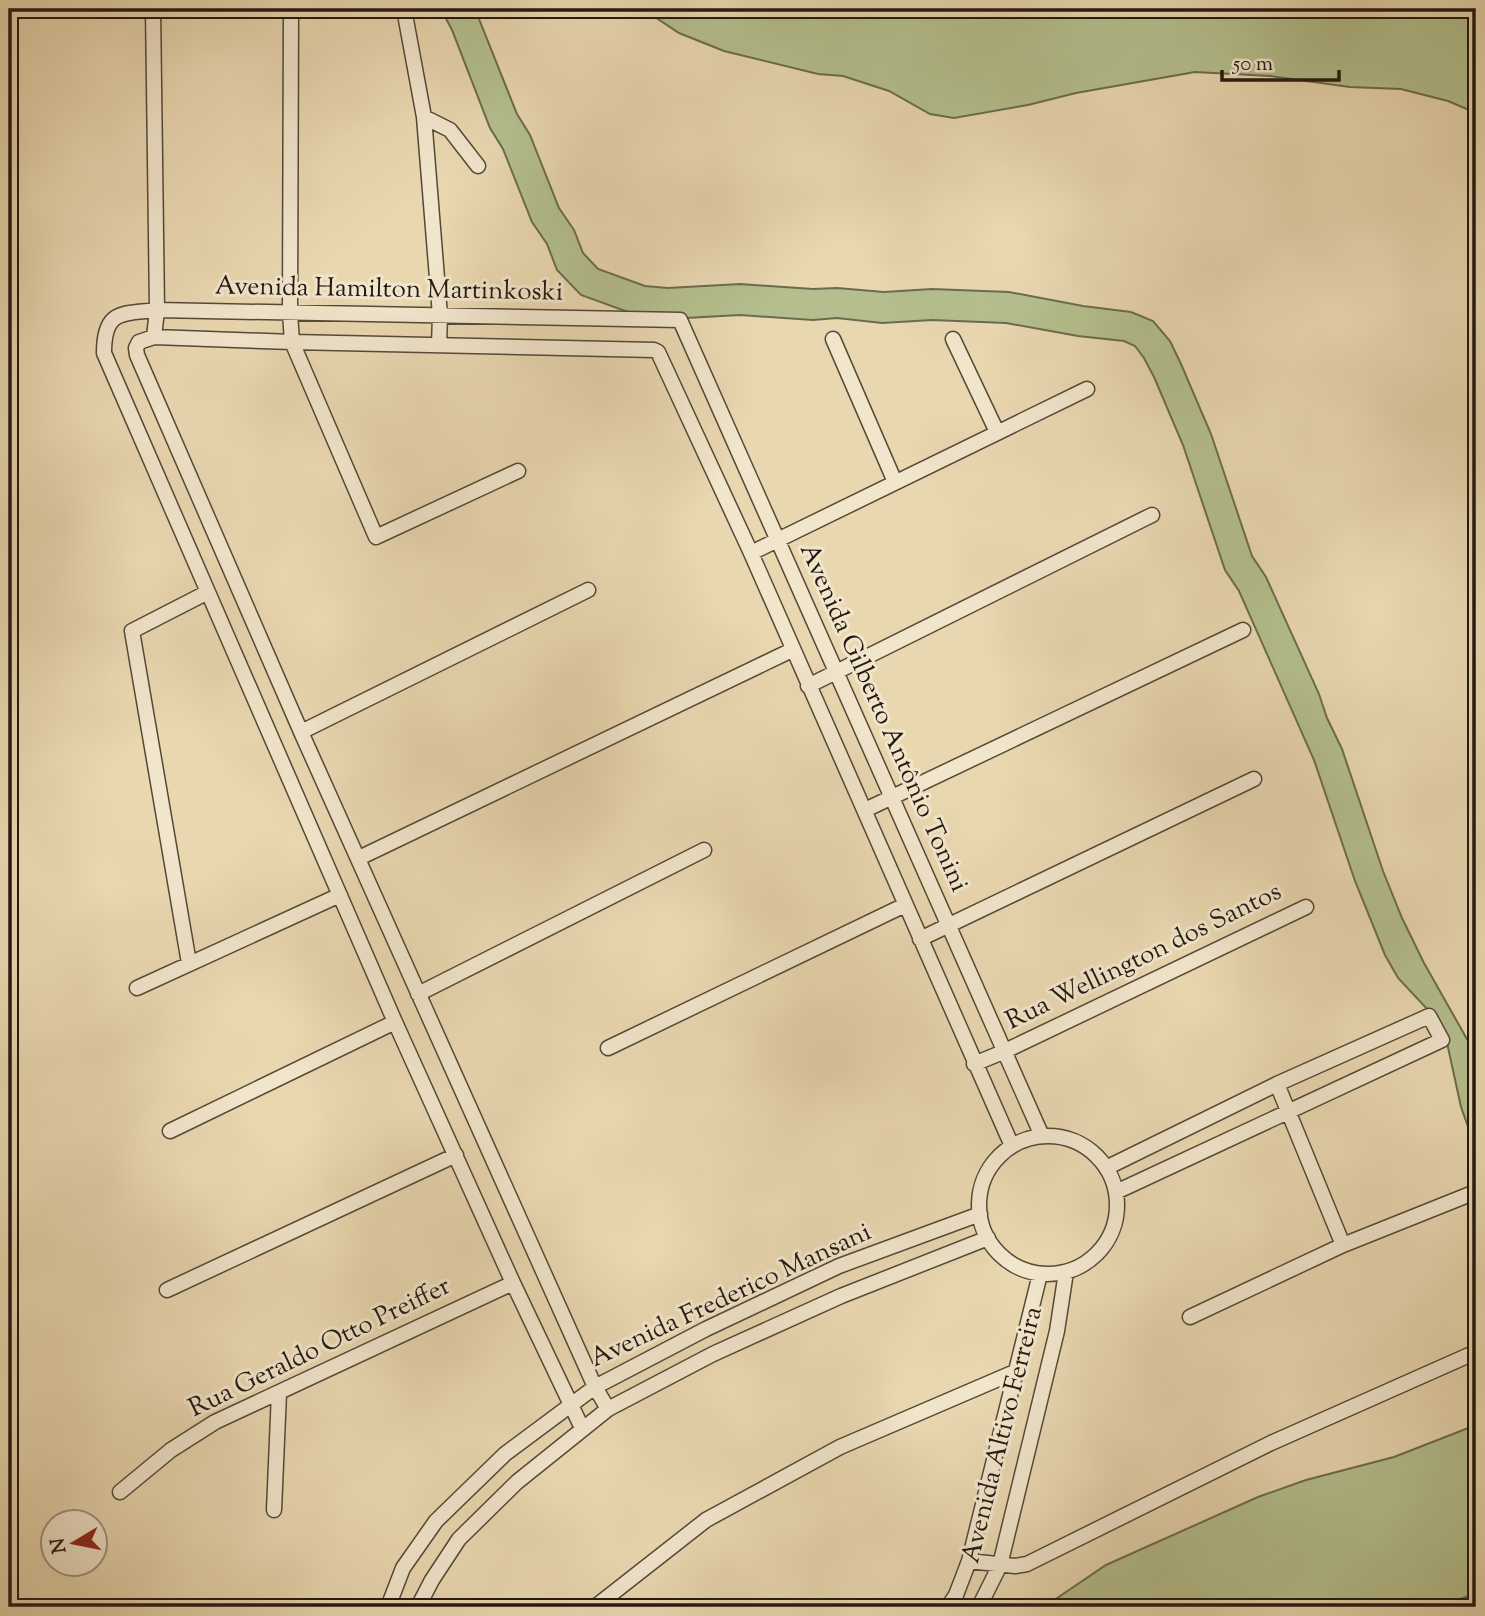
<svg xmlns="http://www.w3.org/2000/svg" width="1485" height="1616" font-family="'Sorts Mill Goudy',serif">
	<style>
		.green { fill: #b4bf8d; stroke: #6b6c4e; stroke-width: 2 }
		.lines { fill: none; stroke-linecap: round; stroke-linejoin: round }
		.stream { stroke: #68796e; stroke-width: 4.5 }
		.street-casing { stroke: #544937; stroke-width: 17 }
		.street { stroke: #f1e5cc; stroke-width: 14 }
		.labels { text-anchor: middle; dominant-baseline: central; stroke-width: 6; stroke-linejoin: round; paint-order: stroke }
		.street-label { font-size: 26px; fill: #221a0f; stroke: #f1e5cc }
	</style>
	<rect width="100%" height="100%" fill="#e9d7b0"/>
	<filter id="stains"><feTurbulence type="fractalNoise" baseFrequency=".00286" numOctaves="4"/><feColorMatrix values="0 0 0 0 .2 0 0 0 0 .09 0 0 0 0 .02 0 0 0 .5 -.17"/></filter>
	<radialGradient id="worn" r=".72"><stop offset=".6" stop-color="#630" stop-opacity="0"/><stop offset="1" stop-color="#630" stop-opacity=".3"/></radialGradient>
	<path class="green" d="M441,9H475L517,114L530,135L559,208L574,230L583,253L598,269L645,286L668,288L740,284L813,289L837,288L884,292L932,289L1009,292L1083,306L1131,312L1153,321L1170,341L1181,364L1211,434L1252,556L1266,577L1319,694L1327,718L1342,749L1383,871L1402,918L1424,963L1476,1055V1149L1461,1107L1446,1038L1431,1013L1398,978L1385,955L1355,881L1314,760L1239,591L1225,570L1183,445L1154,377L1144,358L1135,346L1124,341L1078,336L1006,323L932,320L882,323L837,318L813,320L740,315L668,319L639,316L581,295L557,270L547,244L532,222L503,149L490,128L452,30Z
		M643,9H1476V113L1448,101L1401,89L1350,87L1270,76L1195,72L1076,93L1028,105L954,118L930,114L889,91L843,76L818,74L724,51L679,33Z
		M1476,1425V1607H1044L1106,1565L1258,1497L1306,1480L1394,1457Z"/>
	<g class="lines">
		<path class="stream" d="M1442,1607L1476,1594"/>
		<g class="street-casing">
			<path id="street" d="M153,9L157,310L154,337
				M291,9L290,313L292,342L376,537L518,471
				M404,9L424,117L440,315L439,345
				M424,117L450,130L478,166
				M833,339L895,482
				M953,339L997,432
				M751,553L1087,389
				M808,686L1152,515
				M301,732L588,590
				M865,810L1243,630
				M359,858L792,650
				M920,939L1254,779
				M189,963L132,631L208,592
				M137,988L340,895
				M418,994L704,850
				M608,1048L905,905
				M974,1064L1003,1052L1306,907
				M1277,1084L1343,1245
				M170,1131L395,1022
				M979 1205a69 69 0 1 1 138 0a69 69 0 1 1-138 0Z
				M1106,1168L1277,1084L1429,1016L1442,1040L1116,1192
				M167,1290L456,1155
				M1190,1317L1343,1245L1473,1193
				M608,1409L595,1387L301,732L137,355L136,348L139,342L154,337L292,342L654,350L658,352L751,553L1012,1146
				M582,1428L513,1283L395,1022L104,353C104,310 121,314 157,310L680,320L1042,1136
				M120,1492L171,1450L215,1422L513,1283
				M274,1510L279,1393
				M969,1561L1015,1566L1027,1564L1271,1443L1476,1352
				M388,1607L403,1568L436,1521L505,1454L595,1387L706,1329L839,1266L980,1214
				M418,1607L432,1580L459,1539L517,1482L608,1409L713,1354L841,1296L988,1238
				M595,1607L706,1520L840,1447L1017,1371
				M948,1607L956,1595L969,1561L1040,1274
				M979,1607L1000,1565L1057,1331L1066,1272"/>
		</g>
		<use href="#street" class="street"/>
	</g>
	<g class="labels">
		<g class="street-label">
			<text transform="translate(389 290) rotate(1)">Avenida Hamilton Martinkoski</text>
			<text transform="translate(883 718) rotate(66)">Avenida Gilberto Antônio Tonini</text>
			<text transform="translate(1144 957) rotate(-26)">Rua Wellington dos Santos</text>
			<text transform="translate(731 1296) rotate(-25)">Avenida Frederico Mansani</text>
			<text transform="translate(320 1348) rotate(-26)">Rua Geraldo Otto Preiffer</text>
			<text transform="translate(1003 1435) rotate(-76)">Avenida Altivo Ferreira</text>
		</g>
	</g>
	<rect width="1485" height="1616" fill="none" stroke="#e9d7b0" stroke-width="35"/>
	<rect x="10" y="10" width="1464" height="1595" fill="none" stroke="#221a0f" stroke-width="3.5"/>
	<rect x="18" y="18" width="1450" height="1581" fill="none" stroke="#221a0f" stroke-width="2"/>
	<g transform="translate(74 1543) rotate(260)"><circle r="33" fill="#f1e5cc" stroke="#9e9480" stroke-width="2"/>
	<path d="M0-5L12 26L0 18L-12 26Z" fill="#8f2418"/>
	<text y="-10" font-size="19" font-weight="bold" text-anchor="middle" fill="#221a0f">N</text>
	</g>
	<path d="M1222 70v10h117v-10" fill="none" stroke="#221a0f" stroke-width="3.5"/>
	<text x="1233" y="70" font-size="21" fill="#221a0f" stroke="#f1e5cc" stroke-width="5" paint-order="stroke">50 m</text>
	<rect width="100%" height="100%" filter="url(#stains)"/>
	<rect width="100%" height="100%" fill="url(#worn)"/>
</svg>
